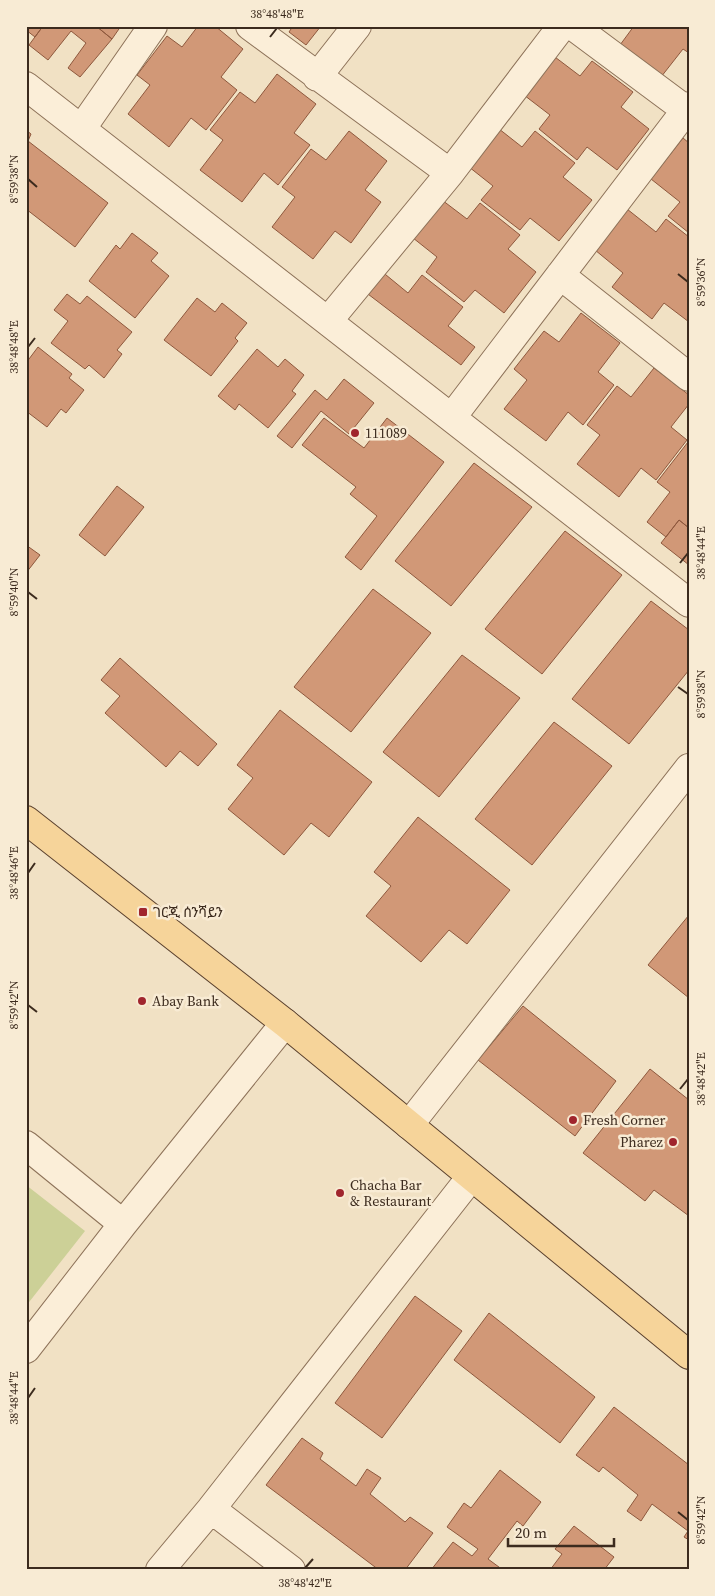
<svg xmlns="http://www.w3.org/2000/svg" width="715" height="1596" font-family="'Source Serif 4','Noto Sans Ethiopic',serif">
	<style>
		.green { fill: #ccd097 }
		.building { fill: #d19877; stroke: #8e583d }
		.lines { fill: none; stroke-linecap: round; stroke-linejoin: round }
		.street-casing { stroke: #8d7259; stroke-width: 30 }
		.primary-casing { stroke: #5a402d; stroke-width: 30 }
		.street { stroke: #fbeed8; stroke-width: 28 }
		.primary { stroke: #f6d49a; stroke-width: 28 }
		.ticks { fill: none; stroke: #3c2b1e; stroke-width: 2 }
		.poi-dot { fill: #a0252d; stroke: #f8ebd4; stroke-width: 2 }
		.labels { text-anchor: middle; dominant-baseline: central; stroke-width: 5; stroke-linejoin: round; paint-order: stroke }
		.poi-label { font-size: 14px; fill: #3c2b1e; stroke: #f8ebd4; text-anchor: start }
		.neatline { fill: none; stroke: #3c2b1e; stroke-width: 2 }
		.ticks-label { font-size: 12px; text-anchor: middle; fill: #3c2b1e }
	</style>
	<rect width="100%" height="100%" fill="#f1e1c4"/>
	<path class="green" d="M26,1185L85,1231L26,1306Z"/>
	<path class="building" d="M26,26H43L35,37L26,30Z
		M43,26H96L112,39L80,77L68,68L86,43L71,31L48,60L29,45Z
		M96,26H121L112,39Z
		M198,26H215L243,49L221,77L237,90L206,130L191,118L169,147L128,114L150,85L137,75L167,36L182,47Z
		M293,26H321L306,45L289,32Z
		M634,26H689V53L683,49L661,77L620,45Z
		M551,54L580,76L592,61L633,92L621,107L649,129L617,170L587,147L577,160L539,129L550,115L520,92Z
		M277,74L316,104L294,133L310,145L278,185L264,173L242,202L200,170L223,140L210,130L240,92L255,103Z
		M494,125L522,147L535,131L575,163L563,177L592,200L559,241L530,218L520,230L481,200L493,186L464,163Z
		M26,130L31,134L28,141L108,203L75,247L26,209Z
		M349,131L387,161L365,190L381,202L351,243L335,231L313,259L272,227L295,197L282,187L311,149L326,160Z
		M683,138L689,143V233L668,216L680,202L651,179Z
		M438,197L467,219L480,203L520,235L508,249L536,272L504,313L475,290L464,302L426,272L437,257L408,234Z
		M627,209L656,232L666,219L689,237V322L664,303L652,319L612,287L623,273L595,250Z
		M132,233L158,253L151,261L169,276L135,318L89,281L116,245L120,249Z
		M380,270L408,293L422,275L463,307L448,326L475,347L461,365L364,291Z
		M67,294L80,304L87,296L132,332L117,350L122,354L104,378L89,365L85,369L51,343L68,321L54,310Z
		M197,298L215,312L222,303L247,323L235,338L238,341L211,376L164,340Z
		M581,313L620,343L598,372L614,385L583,425L568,412L546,441L504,409L527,380L514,369L544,331L559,342Z
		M38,347L72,374L69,378L84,390L66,413L61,409L47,427L26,411V363Z
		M257,349L278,367L285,359L304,375L292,391L296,394L268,428L239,404L235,410L218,396Z
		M654,368L689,395V404L671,427L687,440L656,480L641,468L619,497L577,464L600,435L587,425L617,386L631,397Z
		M344,379L374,403L349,434L321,411L292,448L277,436L315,390L327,400Z
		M324,418L364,448L387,418L444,462L361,570L345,557L377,516L350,494L356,487L302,445Z
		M688,442L689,528L679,520L666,537L647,522L670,492L657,482Z
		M474,463L532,507L451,606L395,561Z
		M117,486L144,507L105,556L79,535Z
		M679,520L689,528V565L661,543Z
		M565,531L622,575L542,674L485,629Z
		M26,545L40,555L26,573Z
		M373,589L431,633L351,732L294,687Z
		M651,601L689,630V670L629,744L572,699Z
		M462,655L520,698L439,797L383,752Z
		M120,658L217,744L198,766L180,751L166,767L105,713L120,696L101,680Z
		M280,710L372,782L329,837L311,823L284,855L228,809L253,778L237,765Z
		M554,722L612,766L532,865L475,819Z
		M418,817L510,890L467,944L449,930L421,962L366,916L391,886L374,872Z
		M689,915V998L648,965Z
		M523,1006L616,1081L575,1136L478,1060Z
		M650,1069L689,1100V1216L654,1190L645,1201L583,1153Z
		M415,1296L462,1331L382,1438L335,1403Z
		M489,1313L595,1397L560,1443L454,1360Z
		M614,1407L689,1465V1540L684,1537L688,1531L652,1504L641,1521L627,1511L638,1495L603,1467L599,1472L576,1455Z
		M302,1438L323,1453L320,1459L356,1486L367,1469L381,1478L370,1494L405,1522L410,1517L433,1533L405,1570H379L266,1485Z
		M500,1470L541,1502L523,1526L517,1521L488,1559L503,1570H431L453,1542L472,1556L478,1549L447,1527L464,1503L471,1508Z
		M574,1526L614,1557L604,1570H550L562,1554L555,1549Z"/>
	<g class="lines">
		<g class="street-casing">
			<path id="street" d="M250,26L450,173L328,321
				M573,26L686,110
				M317,77L357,26
				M26,86L689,603
				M82,128L153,26
				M450,173L562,26
				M560,275L689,377
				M452,417L689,106
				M409,1125L689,768
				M26,1145L123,1224
				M26,1349L123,1224L285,1023
				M211,1509L291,1570
				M160,1570L211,1509L471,1177"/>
		</g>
		<g class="primary-casing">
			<path id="primary" d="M26,820L285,1023L689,1355"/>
		</g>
		<use href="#street" class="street"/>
		<use href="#primary" class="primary"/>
	</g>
	<path class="ticks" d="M270,37L277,28M28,179L37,187M678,274L688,282M28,347L35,338M680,563L688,553M28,592L37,599M678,687L688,694M28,873L35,863M28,1005L37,1012M680,1089L688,1079M28,1398L35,1388M678,1512L688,1520M305,1568L313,1559"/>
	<g class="poi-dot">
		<circle cx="355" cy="433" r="5"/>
		<rect x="138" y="907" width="10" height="10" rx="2.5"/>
		<circle cx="142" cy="1001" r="5"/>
		<circle cx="573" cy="1120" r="5"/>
		<circle cx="673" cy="1142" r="5"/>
		<circle cx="340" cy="1193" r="5"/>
	</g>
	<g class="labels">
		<g class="poi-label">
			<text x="365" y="433">111089</text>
			<text x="153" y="912">ገርጂ ሰንሻይን</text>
			<text x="152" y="1001">Abay Bank</text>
			<text x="583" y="1120">Fresh Corner</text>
			<text x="663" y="1142" text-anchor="end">Pharez</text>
			<text x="350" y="1185">Chacha Bar<tspan x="350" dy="16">&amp; Restaurant</tspan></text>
		</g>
	</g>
	<rect width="715" height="1596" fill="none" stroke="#f8ebd4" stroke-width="55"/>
	<path d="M508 1538v8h106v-8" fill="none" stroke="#3c2b1e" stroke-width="2.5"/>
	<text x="515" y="1538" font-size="15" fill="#3c2b1e" stroke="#f8ebd4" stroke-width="4" paint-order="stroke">20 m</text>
	<rect x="28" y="28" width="660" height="1540" class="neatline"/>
	<g class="ticks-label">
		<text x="277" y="18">38°48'48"E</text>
		<text transform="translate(14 179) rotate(-90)" y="4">8°59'38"N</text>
		<text transform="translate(701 282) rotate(-90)" y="4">8°59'36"N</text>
		<text transform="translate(14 347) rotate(-90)" y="4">38°48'48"E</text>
		<text transform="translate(701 553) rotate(-90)" y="4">38°48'44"E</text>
		<text transform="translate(14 592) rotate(-90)" y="4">8°59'40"N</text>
		<text transform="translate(701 694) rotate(-90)" y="4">8°59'38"N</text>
		<text transform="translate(14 873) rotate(-90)" y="4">38°48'46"E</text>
		<text transform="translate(14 1005) rotate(-90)" y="4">8°59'42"N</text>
		<text transform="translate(701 1079) rotate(-90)" y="4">38°48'42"E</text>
		<text transform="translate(14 1398) rotate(-90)" y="4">38°48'44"E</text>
		<text transform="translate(701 1520) rotate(-90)" y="4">8°59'42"N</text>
		<text x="305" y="1587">38°48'42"E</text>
	</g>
</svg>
